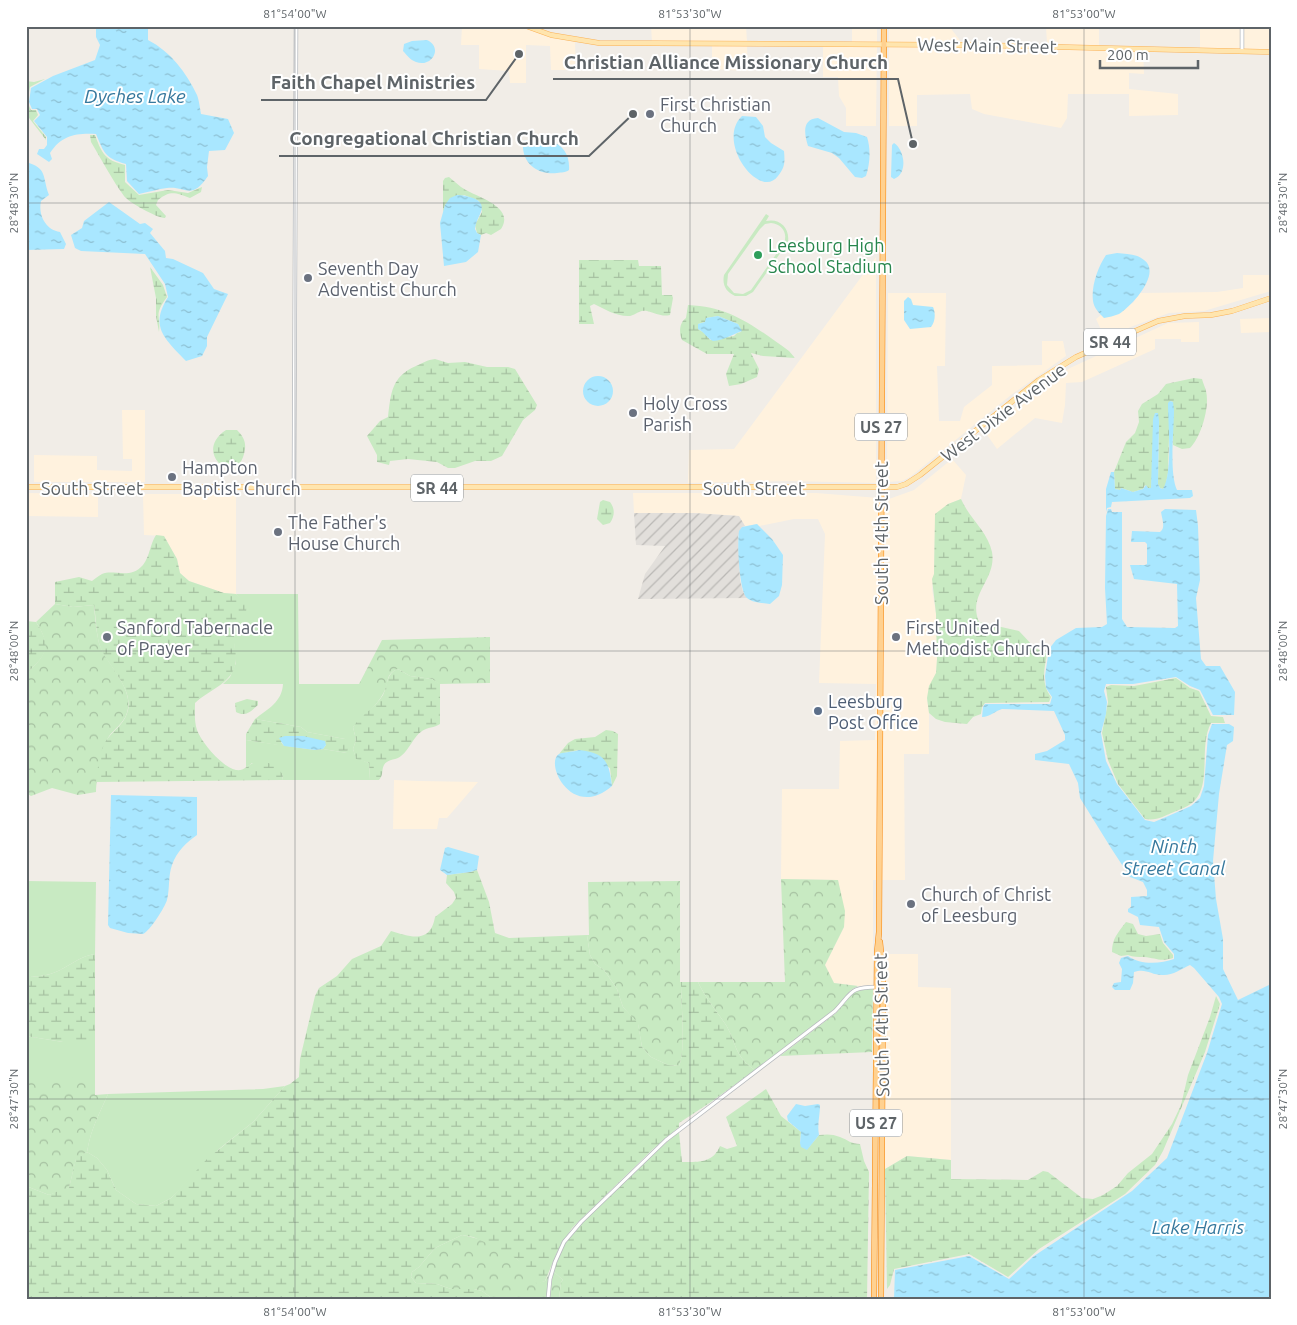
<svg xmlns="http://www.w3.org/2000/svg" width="1297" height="1325" font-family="Ubuntu,sans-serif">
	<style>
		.commercial { fill: #fff2de }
		.industrial { fill: url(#industrial-furrows) }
		.grass { fill: #c8eac2; fill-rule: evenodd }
		.forest { fill: url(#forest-crowns) }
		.wetland { fill: url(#wetland-marsh); fill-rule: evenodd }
		.water { fill: url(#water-ripples) }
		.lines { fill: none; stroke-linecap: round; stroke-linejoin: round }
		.minor-casing { stroke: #b7babe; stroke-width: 4.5 }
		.major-casing { stroke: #fbb256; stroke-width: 5.5 }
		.highway-casing { stroke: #f88200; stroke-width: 6 }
		.minor { stroke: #fff; stroke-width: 3 }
		.major { stroke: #ffe5ae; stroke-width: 4.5 }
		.highway { stroke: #ffd190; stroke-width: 5 }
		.ticks { fill: none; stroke: #5e6468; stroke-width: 1; stroke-opacity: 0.45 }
		.worship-dot { fill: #6b7280; stroke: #fff; stroke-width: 2 }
		.leisure-dot { fill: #2e9e5b; stroke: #fff; stroke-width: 2 }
		.service-dot { fill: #5c6f8a; stroke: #fff; stroke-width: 2 }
		.labels { text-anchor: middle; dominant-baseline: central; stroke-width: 4; stroke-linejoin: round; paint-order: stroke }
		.shield { fill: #fff; stroke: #8e9295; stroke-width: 1 }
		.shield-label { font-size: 16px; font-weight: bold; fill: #5e6468 }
		.street-label { font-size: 18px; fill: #5e6468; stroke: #fff }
		.worship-label { font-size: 18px; fill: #5b616d; stroke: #fff; text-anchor: start }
		.leisure-label { font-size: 18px; fill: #27864d; stroke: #fff; text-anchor: start }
		.service-label { font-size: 18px; fill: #4e5e75; stroke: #fff; text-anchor: start }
		.water-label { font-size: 19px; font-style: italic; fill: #35789d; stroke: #fff }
		.leader { fill: none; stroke: #5e6468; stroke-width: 2 }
		.callout-dot { fill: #5e6468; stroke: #fff; stroke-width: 2 }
		.callout-label { font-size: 19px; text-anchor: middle; font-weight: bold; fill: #5e6468; stroke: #fff; stroke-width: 4; stroke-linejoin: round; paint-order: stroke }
		.neatline { fill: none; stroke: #5e6468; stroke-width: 2 }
		.ticks-label { font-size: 12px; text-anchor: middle; fill: #5e6468 }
	</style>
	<defs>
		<pattern id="industrial-furrows" width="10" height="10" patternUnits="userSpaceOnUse" patternTransform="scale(1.25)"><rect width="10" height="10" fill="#e2dfdb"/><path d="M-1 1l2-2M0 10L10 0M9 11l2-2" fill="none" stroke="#bab8b5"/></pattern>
		<pattern id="forest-crowns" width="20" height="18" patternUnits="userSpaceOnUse" patternTransform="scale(1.25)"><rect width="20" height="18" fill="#c8eac2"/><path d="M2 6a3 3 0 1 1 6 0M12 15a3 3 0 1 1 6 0" fill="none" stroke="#a6c1a1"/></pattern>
		<pattern id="wetland-marsh" width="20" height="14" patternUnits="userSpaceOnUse" patternTransform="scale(1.25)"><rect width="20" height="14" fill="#c8eac2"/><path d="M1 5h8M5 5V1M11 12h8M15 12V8" fill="none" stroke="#a6c1a1"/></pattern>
		<pattern id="water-ripples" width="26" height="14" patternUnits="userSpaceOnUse" patternTransform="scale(1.25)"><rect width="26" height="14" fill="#a9e7ff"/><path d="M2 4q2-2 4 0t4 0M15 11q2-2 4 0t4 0" fill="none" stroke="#8dbfd2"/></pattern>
	</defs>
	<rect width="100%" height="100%" fill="#f1ede7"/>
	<path class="commercial" d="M462,26H521L550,37L575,42L576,70H551L550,46L526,45V83H510L509,71L479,69V45H461Z
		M651,26H746L747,42H652Z
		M852,26H877V42H852Z
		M889,26H949L962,43L889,42Z
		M1046,26H1099V46L1047,44Z
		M1200,26H1240V49L1200,48Z
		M1244,26H1271V50L1243,49Z
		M712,46H747L748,71L712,69Z
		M823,46H877L876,126H846V108L839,96L838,77H823Z
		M889,46L1143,51L1144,74L1129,73V89L1178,94V115L1129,116V94H1068L1067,118L1061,128L984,114L972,109L970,94L917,95V126H889Z
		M876,257V483L789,481L688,483L689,450L734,449Z
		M1243,275H1271V291L1204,311L1169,313L1133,326L1105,338L1096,319L1101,315L1104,318L1133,303L1140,293L1217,292L1243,288Z
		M888,293H946L945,366H937L939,421H960L964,407L992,385V366L1042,365V341H1063L1066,356L1011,395L910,477L902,481L887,482Z
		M1271,318V332L1241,333L1240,319Z
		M1199,322V342H1181V339H1155V349L1082,382L1066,383L1065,405L1062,423L1035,418L997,449L985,432L1042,386L1070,368L1168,323Z
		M122,410H145V482H34V455L97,456V470L132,471V459H123Z
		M952,459L966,475L961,499L948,504L935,526L934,574L932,589L936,614L937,659L936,673L927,698L929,713V754H904L905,880H881L883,498L889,499L914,490Z
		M26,493L98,494V517L26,516Z
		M633,493H816L879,498L877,880H873V985L858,986L834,983L825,965L844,927L838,880L781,879L782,789H839L840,741L875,740L876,684L819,683L825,534L818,519H794L759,526L757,524L745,526L739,516L693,513H634Z
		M143,494H236V594L224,593L189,581L180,573L177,559L164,536L144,535Z
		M394,780L419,781L478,782L447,818H439L437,829H393Z
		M884,954H918V987L951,988V1160L907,1156L885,1169Z"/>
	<path class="industrial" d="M634,513H693L739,516L745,526L742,527L738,536L740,580L743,592L748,598L638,599L645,574L665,546L636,545Z"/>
	<path class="grass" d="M766,214L769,216L766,221C780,218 790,228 788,242L753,292L746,296H735C726,292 722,285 724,275ZM771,223C782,224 788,233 784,243L751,290L743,294L734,293L727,285L728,274L760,229L765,224Z
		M236,594H298L299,684H387C382,703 366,713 353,727L356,740L353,749L356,758L369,763L370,780H282L283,775L252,763L246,768V740L315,750L323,749L347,753L345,739L307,732L301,727L255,719C268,709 282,702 283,684H223L230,677L236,663L233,633L243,601Z
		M26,881L96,882L95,954C82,956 73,963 62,969C52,975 38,977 26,977Z
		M26,1036L63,1042H95V1077H26Z
		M285,1086L253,1122L219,1149L171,1198L156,1206L136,1204L116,1190L107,1170L97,1158L87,1152C91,1128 99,1115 108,1094L263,1089Z"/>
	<path class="forest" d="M55,604L73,607L94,605C95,617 96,631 99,643C105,662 132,686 128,708C126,724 112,729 107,740C102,751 96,779 96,792L78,795L52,788L31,796L26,793V674C46,655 52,647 36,622Z
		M490,637V683L439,684L432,679L410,676L398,669C390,672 388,676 387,684H359L382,640Z
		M781,879L838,880L845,911L844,927L825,965L834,983L858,986L851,990L834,1010L755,1070C734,1056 737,1044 726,1025C716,1010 706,999 698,982H785Z
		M680,881V982H681C681,1003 686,1050 679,1066L668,1065L651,1057L642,1047L638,1024L623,1007L617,989L604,970L595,964L590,955L587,935H589L588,882Z
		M863,989H873L872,1052L780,1056L836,1013L854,992Z
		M26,1077H95V1095L108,1094C99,1115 91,1128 87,1152L76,1159L69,1188L49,1195L26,1186Z
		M462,1235C480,1238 503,1247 517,1259C524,1265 531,1276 537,1283L545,1281L549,1274L547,1299H493L482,1291L474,1289H451L437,1284L416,1283L411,1277L412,1272L419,1267L435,1248Z
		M553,1271L563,1280L561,1282L559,1299H550Z"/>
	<path class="wetland" d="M45,79L30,87L27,102L31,110H36L38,115L33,121L46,137V140L26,114V81L34,82Z
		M90,135H95C102,154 105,160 125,165V182L139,195L168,190L188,193L202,187L201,192L190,198C175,193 171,190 158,200L156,205L166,216L165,218C159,219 128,202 124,196C113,181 101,159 91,142Z
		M449,177C453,180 457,184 461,187C475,197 516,206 501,229L491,235L486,233L481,235L477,233L475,225L482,212L479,201L464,195L445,205L443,213V181L445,178Z
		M579,260H638L639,266H661L662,295H672L673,298L670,315C661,317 656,313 647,311C639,309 635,316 628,316C615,316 605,309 594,304L590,306L594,324H579Z
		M150,267L163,285L167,297C153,316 161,314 159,332L156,316V298Z
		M688,305C732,307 755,327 789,351L795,358L763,356L751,353L759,369L757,377L741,384L729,386L726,374L734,354H707L682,340C679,333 679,323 686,318ZM718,316L738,324L741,332L737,333L734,336L710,340L706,334L698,329V324L705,322L707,318Z
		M435,359L448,363L465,362L487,367H508L515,369L537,405L535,410L523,420L502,456L491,461H475L455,468H448L437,462L408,459L390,461L389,465L377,462V455L367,436L380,421L388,417C391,393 391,377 416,366C423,363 427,360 435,359Z
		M1194,378L1202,379C1203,383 1205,387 1206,391C1210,407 1201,437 1190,448L1182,449L1173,445V402L1170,401L1168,473L1166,484L1163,489L1160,488L1158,484L1159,421L1151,488H1148L1145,485L1143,489L1133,492L1121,488L1120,490L1115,489L1114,472L1126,442L1135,433L1139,422L1138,411L1142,404L1158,394L1166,384Z
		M226,430H237C244,437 247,443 244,454C235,488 192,452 226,430Z
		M961,499C969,518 988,532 992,552C997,580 967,594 979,622L1019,631L1034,647L1047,654C1044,670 1041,683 1051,697L1049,702L985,703L982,707L981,714L973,717L967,724L945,722L936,719L929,713L927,698L929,686L936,673L937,659L936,614L932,579L934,574L935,514L948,504Z
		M603,500L610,502C615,509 615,515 610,523L603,525L597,519L600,502Z
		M156,535L164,536L177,559L180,573L189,581L224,593L236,594L247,603L246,612L242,624L236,625C232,636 235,646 236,657C237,682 210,689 195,703C195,712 194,721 197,730C201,742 223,768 236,770C244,771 247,766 253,763C265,758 277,766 283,775L282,780L96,782C98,767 99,750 108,738C116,728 125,723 128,710C133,686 105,664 99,643C96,631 96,618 94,605L73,607L55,604V582L79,577L92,581C95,579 98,576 102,574C114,569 130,580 143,565C150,556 150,544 156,535Z
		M26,621L36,622C53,648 46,655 26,674Z
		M398,669L410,676L432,679L440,684V724C434,728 428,727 422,731C413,737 410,749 401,756C397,760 387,759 384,765C381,771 384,774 379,780H370L369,763L356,759L353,749L356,740L353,727C362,714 375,708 383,695C388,685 386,673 398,669Z
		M1176,678L1190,688L1199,691L1211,716L1223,717L1225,723H1211C1198,747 1213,786 1192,803C1187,807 1180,809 1174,812C1164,816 1157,821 1145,819L1118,784L1108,760L1102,733L1108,702L1106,687L1111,685L1134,686Z
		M247,699L258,701V705C250,712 246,717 236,712L235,703Z
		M255,719L301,727L307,732L345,739L349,743L347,753L323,749L326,745L281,742L284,746L246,740V734Z
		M606,730L613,731L618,734L617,776L612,786L610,768L579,750L559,754L568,743L575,739L595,737Z
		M477,870L489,902L495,933L509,938L587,935L590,955L595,964L604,970L617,989L623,1007L638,1023L642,1047L651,1057L668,1065L679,1066C686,1050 681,1003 681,982H698C706,999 716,1010 726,1025C737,1044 734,1056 755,1070L711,1102L679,1123V1127L653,1149L572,1228L558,1250L545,1281L537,1284L517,1259L489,1244L473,1237L462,1235L435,1248L419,1267L412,1272L411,1277L416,1283L437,1284L451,1289H474L482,1291L493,1299H26V1186L49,1195L63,1189L69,1188L76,1158L87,1152L97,1158L107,1170L116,1190L136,1204L156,1206L171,1198L207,1159L253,1122L285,1086L290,1084L299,1077L300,1059L315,996L319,988L337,976L352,959L381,946L391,931C411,937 430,944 435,917L452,904L456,898L454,892L446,883L447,875L470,872Z
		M1126,922L1133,924L1138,934L1146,936L1160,934L1163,943L1173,955V958C1160,962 1156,958 1144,957C1138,957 1133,957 1128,955L1121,956L1112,952C1112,938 1118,933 1126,922Z
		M95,954V1042H63L26,1036V977C38,977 52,975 62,969C73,963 82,956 95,954Z
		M1216,996L1220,1004L1205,1052L1163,1151L1155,1165L1125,1194L1039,1249L1008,1277L969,1254L894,1269L890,1285L887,1289L885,1169L907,1156L951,1160V1179L1028,1180L1043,1171L1048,1172L1082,1198L1093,1199L1103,1195L1117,1186L1128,1173L1152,1154L1172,1124L1181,1105L1188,1075L1210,1017Z
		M766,1089L781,1116L801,1132L800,1143L809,1147L819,1135C827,1134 833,1134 840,1137C848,1140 851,1144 860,1144L864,1161L869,1172L867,1299H559L561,1282L563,1280L553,1271L565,1243L582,1223L655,1152L679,1132L682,1162C699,1162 713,1163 720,1146L727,1149L737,1146L726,1117Z"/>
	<path class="water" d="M96,26H148V40C171,52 186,72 197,95C199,100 200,108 201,114L228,119L234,133L225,150L209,151L207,167L208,176C191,201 187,186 167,188C158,189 149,192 139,194L127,181L126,164C105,158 104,153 96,134C76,133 62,135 50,153L52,159L49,162L37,154L39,149H44L47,145V137L34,121L40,115L37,109H32L29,102L31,88L53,76L95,60L100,45L96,37Z
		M427,40C444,48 431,68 416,62C410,60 407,55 403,51L404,44L412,41Z
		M742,116L756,117L763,126L765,137L771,143L784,151C785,162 785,167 778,176C760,201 715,142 742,116Z
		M818,118L844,132L856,133L867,137C871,149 870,164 866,176L862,178L855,177L839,158L832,153L808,146C804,133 802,119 818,118Z
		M529,140C536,142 543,140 550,141C564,145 570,156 569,170C565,173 562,172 557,173C537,175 521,163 523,141Z
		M894,143C905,150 908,174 894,179L891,177L892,145Z
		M26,162C48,168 42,177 49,195L41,201C38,214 45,230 60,232L66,244L64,249L26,250Z
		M457,195C463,195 467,196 473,198C491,205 476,216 475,229L477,233L481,235L478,252L466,262L444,266L440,223L445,205L450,198Z
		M109,202L140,224L145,223L153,229L150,233L165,251L166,258L173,259L203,273L214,289L228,294L207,337V346L202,356L186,361C165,339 149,327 168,297L165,284L145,254L81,251L75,248L71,235L82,228L84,221Z
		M1117,253C1127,254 1137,254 1144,260C1162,273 1132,306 1119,314C1114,316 1109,317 1104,318C1099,313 1094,308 1093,301C1091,286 1098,267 1106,255Z
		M908,297L911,299L913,305L933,307C936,314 935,322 931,327L910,329L904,320V301Z
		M718,316L738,324L742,331C733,334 725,340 713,341C708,339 704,332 698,329V324L705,322L706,318Z
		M583 391a15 15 0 1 1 30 0a15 15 0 1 1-30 0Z
		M1170,401L1173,402L1174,410C1174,431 1169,473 1177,490H1192L1193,496L1190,498L1112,502L1111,507L1107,508L1106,512V489L1111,472H1114L1115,489L1120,490L1121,488L1133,492L1143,489L1146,485L1148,488H1151L1153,419L1155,413H1158L1159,421L1158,484L1160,488L1163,489C1173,472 1168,424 1168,403Z
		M1108,509H1111L1112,512H1122V619L1127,627L1175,628L1178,626L1177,584L1134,579L1130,565H1145L1147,564V544L1145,542H1131L1132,531L1160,532C1166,528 1162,519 1161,512L1165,509L1196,510L1198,526L1200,580L1196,598L1201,659L1206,666H1220L1235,692L1234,715H1213L1200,690L1190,686L1176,677L1133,684H1106L1104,691L1107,702L1106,714L1101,733L1106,761L1117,784L1145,820L1154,822L1166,817L1191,806L1200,798L1204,786L1208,735L1212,724H1229L1234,727L1233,741L1227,745L1219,794L1213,861L1216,899L1223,939V969L1238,1000L1271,984V1299H894L895,1270L969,1256L1009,1279L1034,1256L1132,1191L1167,1158L1207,1053L1222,1004L1219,997L1194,968L1190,965C1181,969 1172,976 1162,975C1151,975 1146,968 1134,972L1133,983L1130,990H1115L1112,987L1114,983L1121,982L1122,969L1119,963L1121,958L1128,956C1140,965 1160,964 1174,959V954L1164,942L1159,927L1140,925L1138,917L1128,912V909L1131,907V897L1147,896V890L1143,882L1130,877L1111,848L1080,798L1078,783L1069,764L1035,760V754L1047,751L1065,740V735L1054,711L1002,709C995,711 990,717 982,717L983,707L985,704H1050L1052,697L1046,688L1045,676L1049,649L1056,640L1076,628L1102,627L1107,624L1105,588L1106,516Z
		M757,524L772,539L783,555L782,585L779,596L770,604C763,603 753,603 747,598C739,591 737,543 739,531L742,527Z
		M285,736H303L325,741L326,745L323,749L315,750L284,746L279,738Z
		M579,750C605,753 609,761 612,786C572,821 544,763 559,754C564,752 573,752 579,750Z
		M111,795L197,797V835C186,843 177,851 172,865C168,876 170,888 167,900C165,907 150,931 143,934L128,933L110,928L108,925Z
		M448,847L479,856L477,870L470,872L447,875L440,870L445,848Z
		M796,1104L805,1106L818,1104L820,1105C820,1116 817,1124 819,1135L807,1150L801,1147L800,1143L801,1132L788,1121L787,1116Z"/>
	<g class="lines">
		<g class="minor-casing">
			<path id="minor" d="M1242,51V26
				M294,487L296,26
				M548,1299L550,1279L555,1262L564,1242L581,1222L666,1140L835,1011C853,992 849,987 878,987"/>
		</g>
		<g class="major-casing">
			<path id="major" d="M526,26L551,35L599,43L979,45L1271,52
				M26,487H897L906,484L920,475L1039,380L1076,357L1158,321L1185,316L1211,315L1232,311L1271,298"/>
		</g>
		<g class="highway-casing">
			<path id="highway" d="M880,942L883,975L881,1299
				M874,1299L877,953L879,932L884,26"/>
		</g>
		<use href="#minor" class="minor"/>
		<use href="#major" class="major"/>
		<use href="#highway" class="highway"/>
	</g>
	<path class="ticks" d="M295,26V1299M690,26V1299M1084,26V1299M26,203H1271M26,651H1271M26,1099H1271"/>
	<g class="worship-dot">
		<circle cx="650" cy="114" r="5"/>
		<circle cx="308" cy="278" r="5"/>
		<circle cx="633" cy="413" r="5"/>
		<circle cx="172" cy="477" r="5"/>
		<circle cx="278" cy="532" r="5"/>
		<circle cx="107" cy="637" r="5"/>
		<circle cx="896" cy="637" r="5"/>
		<circle cx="911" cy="904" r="5"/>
	</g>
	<circle class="leisure-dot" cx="758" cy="255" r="5"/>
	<circle class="service-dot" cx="818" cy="711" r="5"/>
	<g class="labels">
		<g class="shield">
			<rect x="1084" y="328.5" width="52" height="27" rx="4"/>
			<rect x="855" y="413.5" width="52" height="27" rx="4"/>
			<rect x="411" y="474.5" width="52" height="27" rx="4"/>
			<rect x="850" y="1109.5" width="52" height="27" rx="4"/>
		</g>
		<g class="shield-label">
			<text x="1110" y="342">SR 44</text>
			<text x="881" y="427">US 27</text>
			<text x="437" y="488">SR 44</text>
			<text x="876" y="1123">US 27</text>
		</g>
		<g class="street-label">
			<text transform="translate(987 45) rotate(1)">West Main Street</text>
			<text transform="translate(1003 412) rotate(-37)">West Dixie Avenue</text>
			<text x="92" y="488">South Street</text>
			<text x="754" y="488">South Street</text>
			<text transform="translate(881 533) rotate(-90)">South 14th Street</text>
			<text transform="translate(881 1025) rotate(-91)">South 14th Street</text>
		</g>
		<g class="worship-label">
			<text x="660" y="104">First Christian<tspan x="660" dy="21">Church</tspan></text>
			<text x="318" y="268">Seventh Day<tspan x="318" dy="21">Adventist Church</tspan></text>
			<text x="643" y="403">Holy Cross<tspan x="643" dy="21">Parish</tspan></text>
			<text x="182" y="467">Hampton<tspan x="182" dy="21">Baptist Church</tspan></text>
			<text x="288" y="522">The Father's<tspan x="288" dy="21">House Church</tspan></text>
			<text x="117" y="627">Sanford Tabernacle<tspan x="117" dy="21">of Prayer</tspan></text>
			<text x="906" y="627">First United<tspan x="906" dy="21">Methodist Church</tspan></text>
			<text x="921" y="894">Church of Christ<tspan x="921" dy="21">of Leesburg</tspan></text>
		</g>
		<g class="leisure-label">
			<text x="768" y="245">Leesburg High<tspan x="768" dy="21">School Stadium</tspan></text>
		</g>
		<g class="service-label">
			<text x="828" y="701">Leesburg<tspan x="828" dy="21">Post Office</tspan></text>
		</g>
		<g class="water-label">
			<text x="135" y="96">Dyches Lake</text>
			<text x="1174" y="846">Ninth<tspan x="1174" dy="22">Street Canal</tspan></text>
			<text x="1198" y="1227">Lake Harris</text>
		</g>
	</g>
	<path class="leader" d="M913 144L898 79H553M519 54L486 100H261M633 114L589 156H279"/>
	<g class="callout-dot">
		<circle cx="913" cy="144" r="5"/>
		<circle cx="519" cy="54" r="5"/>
		<circle cx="633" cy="114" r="5"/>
	</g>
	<g class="callout-label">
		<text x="726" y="69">Christian Alliance Missionary Church</text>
		<text x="373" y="89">Faith Chapel Ministries</text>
		<text x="434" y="145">Congregational Christian Church</text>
	</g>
	<rect width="1297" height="1325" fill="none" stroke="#ffffff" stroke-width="55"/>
	<path d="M1100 60v8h98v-8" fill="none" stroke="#5e6468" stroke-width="2.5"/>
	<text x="1107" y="60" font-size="15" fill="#5e6468" stroke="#ffffff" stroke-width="4" paint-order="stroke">200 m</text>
	<rect x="28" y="28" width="1242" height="1270" class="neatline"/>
	<g class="ticks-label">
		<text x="295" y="18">81°54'00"W</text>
		<text x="690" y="18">81°53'30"W</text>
		<text x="1084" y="18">81°53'00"W</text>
		<text transform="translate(14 203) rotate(-90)" y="4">28°48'30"N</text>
		<text transform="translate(1283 203) rotate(-90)" y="4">28°48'30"N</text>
		<text transform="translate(14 651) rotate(-90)" y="4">28°48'00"N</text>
		<text transform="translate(1283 651) rotate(-90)" y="4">28°48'00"N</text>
		<text transform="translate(14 1099) rotate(-90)" y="4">28°47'30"N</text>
		<text transform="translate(1283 1099) rotate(-90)" y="4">28°47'30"N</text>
		<text x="295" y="1316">81°54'00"W</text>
		<text x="690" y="1316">81°53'30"W</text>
		<text x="1084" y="1316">81°53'00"W</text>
	</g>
</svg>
